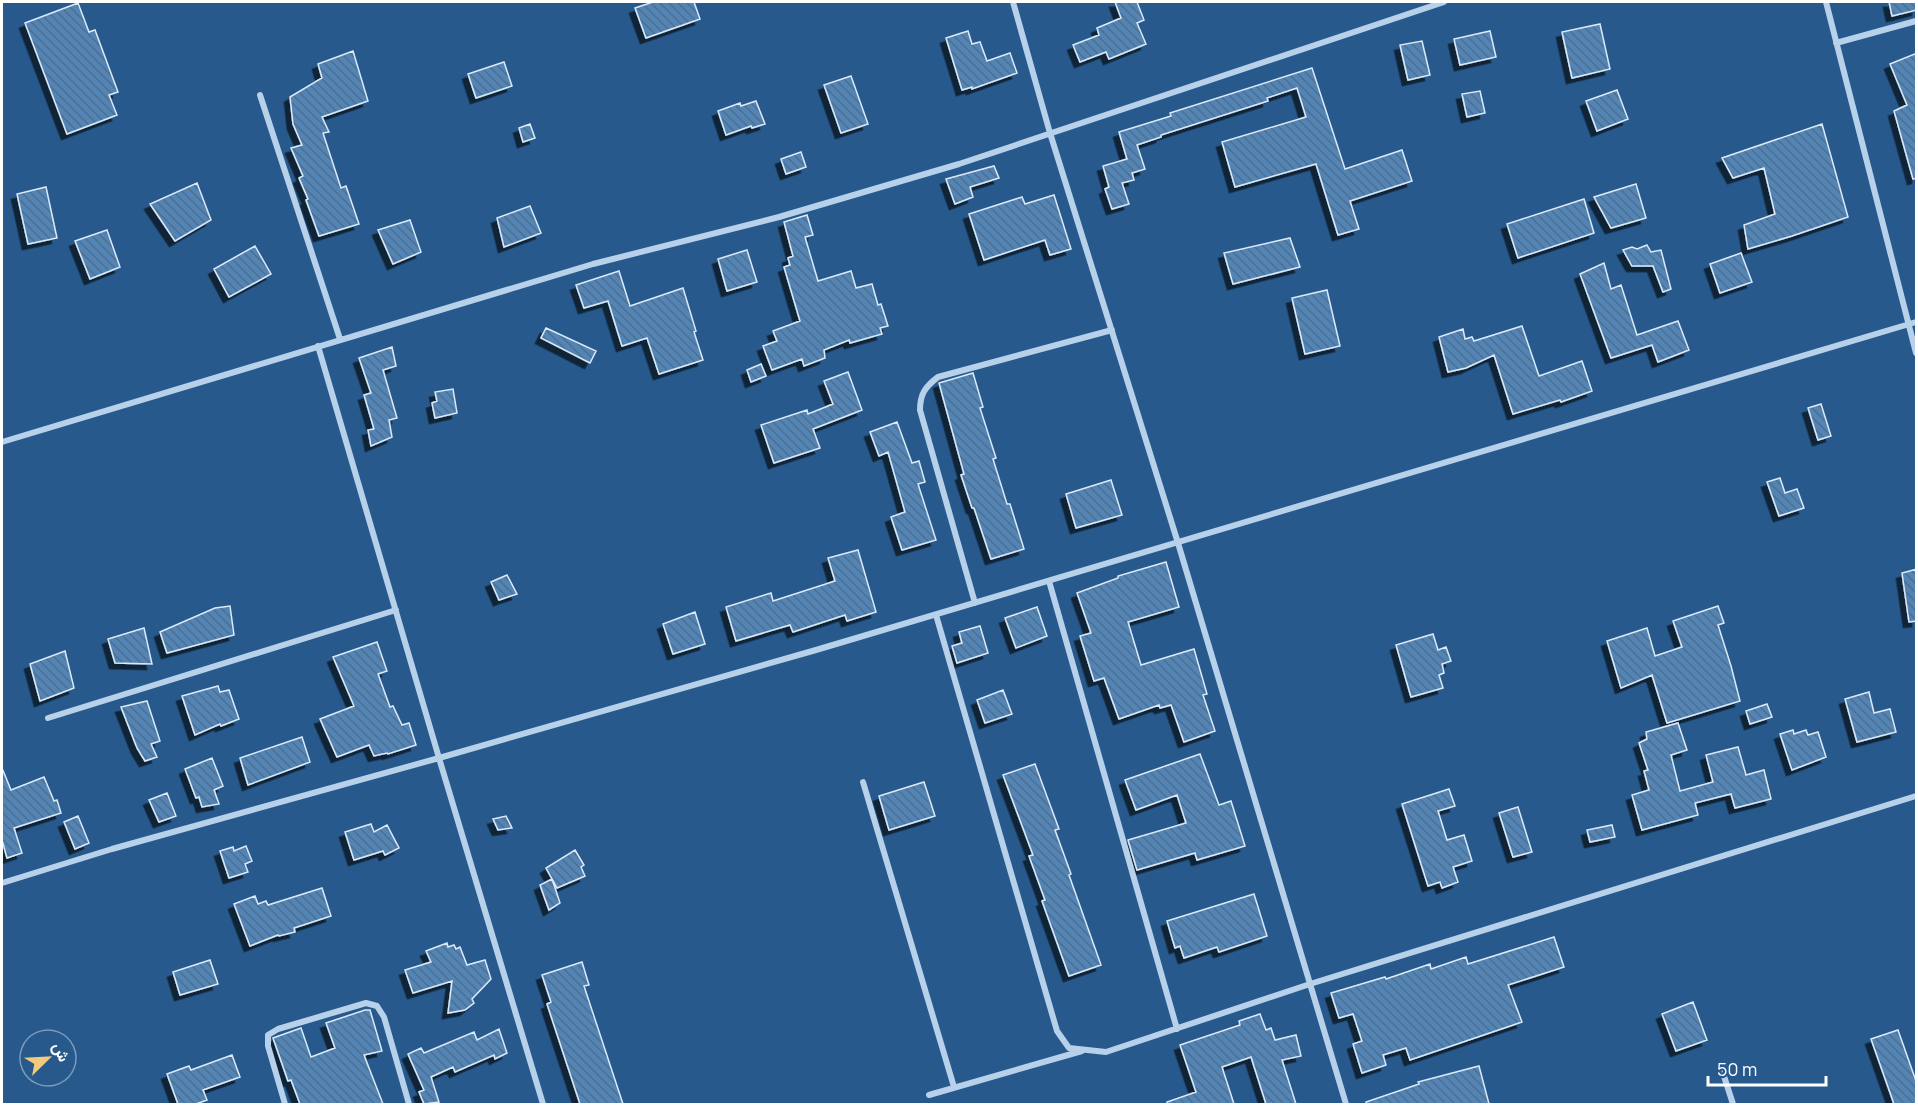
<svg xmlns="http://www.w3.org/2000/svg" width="1918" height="1106" font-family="Manrope,Vazirmatn,sans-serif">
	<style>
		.building { fill: url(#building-back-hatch); stroke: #dbeaf8; stroke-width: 1.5; filter: url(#shadow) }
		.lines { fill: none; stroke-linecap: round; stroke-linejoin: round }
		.street { stroke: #b7d1ea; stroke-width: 6 }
	</style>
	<defs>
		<pattern id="building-back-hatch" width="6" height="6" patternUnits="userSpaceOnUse" patternTransform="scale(1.5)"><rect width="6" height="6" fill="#5384b6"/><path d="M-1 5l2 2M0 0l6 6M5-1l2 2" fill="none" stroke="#506e8c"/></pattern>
		<filter id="shadow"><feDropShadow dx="-5.5" dy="5.5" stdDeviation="0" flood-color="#0009"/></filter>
	</defs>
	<rect width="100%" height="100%" fill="#27598d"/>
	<path class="building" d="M653,2H694L700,19L646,38L635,8Z
		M1115,2H1137L1144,20L1137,23L1146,44L1109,59L1106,52L1080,62L1073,45L1099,35L1097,28L1121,18Z
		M1889,2H1917V10L1892,16Z
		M78,3L89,32L95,30L118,92L109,95L117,115L67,134L25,23Z
		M1600,24L1610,69L1572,78L1562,32Z
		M968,31L972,44L980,42L987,61L1010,53L1017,73L972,89V87L962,90L946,38Z
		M1490,31L1496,57L1460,65L1454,39Z
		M1422,41L1430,75L1408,80L1400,45Z
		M353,51L368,101L322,117L329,132L323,133L341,188L346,186L359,224L319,236L306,200L308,199L299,178L303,176L291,148L302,145L293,124L290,97L322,78L318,64Z
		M1917,53V178L1913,179L1894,111L1907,105L1890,64Z
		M504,62L512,86L476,98L468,74Z
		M1312,68L1345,169L1402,150L1412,181L1350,201L1359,229L1338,235L1316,164L1235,187L1222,142L1306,117L1297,88L1267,98L1268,101L1161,135V137L1137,145L1145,169L1132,173L1134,180L1122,183L1129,204L1112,209L1105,189L1109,187L1103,166L1127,159L1119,132L1171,116L1170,113Z
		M851,76L868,124L841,133L824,85Z
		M1617,90L1628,119L1597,131L1586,101Z
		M1480,91L1485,113L1467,117L1462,94Z
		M756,101L765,124L752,128L751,126L726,135L718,111L740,103L741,106Z
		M530,124L535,138L523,142L519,128Z
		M1822,124L1848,217L1792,236L1748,249L1744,225L1775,214L1764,168L1733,178L1722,158Z
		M801,152L806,167L786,174L781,159Z
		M994,166L999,178L970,187L973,197L955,204L946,179Z
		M197,183L211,220L175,241L150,204Z
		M1636,184L1646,218L1611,228L1594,197Z
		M46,187L57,238L28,244L17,194Z
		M1054,195L1071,249L1050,255L1045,240L984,260L969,214L1022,197L1025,204Z
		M1584,199L1594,233L1518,258L1507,224Z
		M530,206L541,233L504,247L497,218Z
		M807,215L813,235L805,237L818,281L851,271L856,288L872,284L878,305L881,304L888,326L880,328L882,334L850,343L849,340L824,350L825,358L804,366L802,359L772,370L763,346L777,341L773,331L800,321L784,267L790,265L788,258L793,256L784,222Z
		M410,220L421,252L393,264L378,230Z
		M107,230L120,267L90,279L75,241Z
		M1290,238L1300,267L1233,284L1224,253Z
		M1647,245L1651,252L1661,250L1671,289L1663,292L1653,266H1632L1623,250L1632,247L1637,249Z
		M255,246L271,274L229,297L214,269Z
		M747,250L757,282L727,291L718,259Z
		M1741,253L1752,282L1720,293L1710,264Z
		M1604,263L1611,289L1621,285L1637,335L1678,321L1689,350L1658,362L1652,345L1611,358L1580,274Z
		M619,271L630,306L683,288L696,331L694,332L703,360L659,374L647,338L622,346L608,301L584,308L576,285Z
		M1327,290L1340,346L1305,354L1292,298Z
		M1522,326L1539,376L1582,361L1592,391L1561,402L1560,400L1513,414L1494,355L1466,368L1448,372L1439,337L1463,329L1465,339L1472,337L1474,341Z
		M546,328L596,351L590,363L541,338Z
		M392,347L396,366L383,370L397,418L389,420L392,437L371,446L368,430L374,429L364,395L371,393L359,358Z
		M761,364L766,376L751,382L747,370Z
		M848,372L862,410L813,429L820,448L774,463L761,425L807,410L808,414L833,404L824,381Z
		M973,373L983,407L980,408L996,458L993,459L1007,504H1010L1024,549L991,559L974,508H972L961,475L964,474L939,383Z
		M453,389L457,413L435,418L432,403L437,401L435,392Z
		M1821,404L1831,436L1818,440L1808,408Z
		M897,422L912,463L919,461L925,482L918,484L936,540L902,550L891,517L905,512L888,452L879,456L870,432Z
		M1780,478L1785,493L1797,489L1804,508L1779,516L1767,482Z
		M1111,480L1122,515L1076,528L1066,494Z
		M858,550L876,612L847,621L845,615L793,632L790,625L736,641L726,607L771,593L773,601L835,581L828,558Z
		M1166,562L1179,607L1128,622L1141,665L1194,649L1207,694L1203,695L1215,731L1184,742L1171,705L1160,708L1159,705L1119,719L1104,678L1094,681L1080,636L1091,633L1077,593L1118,578V576Z
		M1917,569V621L1909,622L1902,573Z
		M507,575L517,594L499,600L491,582Z
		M230,606L234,635L167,653L160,632L215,608Z
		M1718,606L1724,623L1718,625L1731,666L1740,701L1667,723L1652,675L1621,688L1607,641L1647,628L1655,656L1682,647L1673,621Z
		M1037,607L1047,636L1016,648L1005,618Z
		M695,612L705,644L673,654L663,624Z
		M980,626L988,653L957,663L952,646L962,643L959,632Z
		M144,628L152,664L115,663L108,639Z
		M1433,634L1438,650L1446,647L1451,661L1442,664L1444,673L1439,675L1443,688L1411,697L1396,645Z
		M377,642L387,671L378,674L390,707L393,706L402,725L409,723L416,745L388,754L387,753L374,756L369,745L337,757L320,719L354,706L333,657Z
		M65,651L74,688L40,701L30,664Z
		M218,686L220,692L229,690L239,719L221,726L220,724L195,735L182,696Z
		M1003,690L1012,714L985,723L977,700Z
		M1869,692L1874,713L1890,709L1896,732L1857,742L1845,699Z
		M147,701L160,741L151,744L157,757L145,761L137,748L121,707Z
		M1767,704L1772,717L1750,724L1746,711Z
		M1678,723L1687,750L1671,755L1680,791L1713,782L1706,755L1738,747L1746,775L1764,770L1771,799L1735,808L1731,794L1695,803L1698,815L1642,830L1632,795L1649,790L1644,771L1648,770L1639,743L1647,739L1646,732Z
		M1793,730L1794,734L1806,730L1808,735L1818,732L1826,757L1792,770L1780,734Z
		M302,737L310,762L248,785L240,758Z
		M1200,754L1219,805L1231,801L1245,846L1197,860L1195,853L1137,870L1128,840L1186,823L1177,795L1136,810L1125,780Z
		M212,758L223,786L214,790L219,804L202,807L199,797L196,798L185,769Z
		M1035,764L1059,829L1055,830L1071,874L1069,875L1101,965L1069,976L1042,901L1045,900L1029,856L1033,855L1003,775Z
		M2,768L11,790L44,777L54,801L57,800L61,813L14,828L22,853L7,858L2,840Z
		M924,782L935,816L889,830L879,796Z
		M1449,789L1455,806L1438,811L1447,840L1464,835L1472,861L1453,867L1458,882L1442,888L1440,882L1428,886L1402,804Z
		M167,793L176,816L159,822L149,800Z
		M1518,807L1532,852L1513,857L1499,813Z
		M78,816L89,843L75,849L64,822Z
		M506,816L512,828L498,830L493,819Z
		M371,824L374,832L387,825L399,848L385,855L383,851L354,860L345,832Z
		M1612,825L1615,837L1590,842L1587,830Z
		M246,846L252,861L245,864L248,872L229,878L220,851L233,847L234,851Z
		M575,850L584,865L581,867L585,876L557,888L546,868Z
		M552,879L560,903L549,910L540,885Z
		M322,888L331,916L294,928L295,932L279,936L278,935L250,946L234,904L255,896L258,904L266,901L268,905Z
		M1254,894L1267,936L1219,952L1217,947L1184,958L1180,946L1175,948L1167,921Z
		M1554,937L1564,967L1508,985L1522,1022L1410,1060L1406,1048L1383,1055L1386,1065L1362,1073L1353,1044L1362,1041L1353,1014L1339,1018L1331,993L1385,977L1386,979L1430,964L1431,969L1466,957L1468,964Z
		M447,943L448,947L454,945L456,949L460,947L467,965L485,960L491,979L472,999L474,1003L465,1010L448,1013L452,981L413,993L405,970L431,962L426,951Z
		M210,960L218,984L180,995L173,972Z
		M582,962L589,985L584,986L623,1104H580L547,1004L551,1002L542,975Z
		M1693,1002L1707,1040L1676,1051L1662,1014Z
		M365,1010H370L382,1051L364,1055L383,1104H300L291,1080L288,1081L273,1038L301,1028L311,1057L335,1048L326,1023Z
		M1260,1014L1266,1030L1271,1028L1275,1040L1296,1035L1301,1056L1282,1060L1296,1104H1266L1251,1057L1222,1067L1234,1104H1167V1102L1196,1092L1180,1045L1240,1025L1239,1021Z
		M499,1029L507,1053L495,1059L494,1055L455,1072L453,1067L431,1077L439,1102L424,1104L419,1092L424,1090L408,1054L421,1048L424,1053L474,1032L477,1040Z
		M1898,1030L1917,1084V1104H1894L1871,1039Z
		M232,1055L240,1077L203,1090L207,1100L196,1104H178L167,1074L189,1066L191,1070Z
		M1479,1066L1489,1104H1366V1102L1419,1084L1418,1082Z"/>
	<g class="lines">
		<path class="street" d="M1013,2L1050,133L1178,543L1346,1104
			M1826,2L1916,353
			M1836,43L1916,21
			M260,95L340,339
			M318,346L439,758L543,1104
			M2,442L593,264L779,217L959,164L1444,2
			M1049,581L1177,1029
			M975,603L920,410C920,394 925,387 938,377L1112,330
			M936,615L1057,1031L1069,1048L1106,1052L1310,984L1916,796
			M48,718L396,610
			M863,782L954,1087
			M2,883L112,849L439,758L816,650L1916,322
			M1721,1067L1733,1104
			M929,1095L1082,1051
			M285,1104L268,1046V1035L278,1029L366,1003L377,1006L384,1017L409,1104"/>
	</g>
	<rect width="1918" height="1106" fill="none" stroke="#ffffff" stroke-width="6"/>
	<g transform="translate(48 1058) rotate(66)"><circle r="28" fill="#27598d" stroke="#7d9bbb" stroke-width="1.5"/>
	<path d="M0-4.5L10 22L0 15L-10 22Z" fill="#f3ca7c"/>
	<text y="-9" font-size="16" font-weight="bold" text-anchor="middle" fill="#ffffff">ش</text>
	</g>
	<path d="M1708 1076v9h118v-9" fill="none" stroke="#ffffff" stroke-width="3"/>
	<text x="1717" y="1076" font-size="18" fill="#ffffff" stroke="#27598d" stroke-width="4.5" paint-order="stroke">50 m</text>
</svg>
